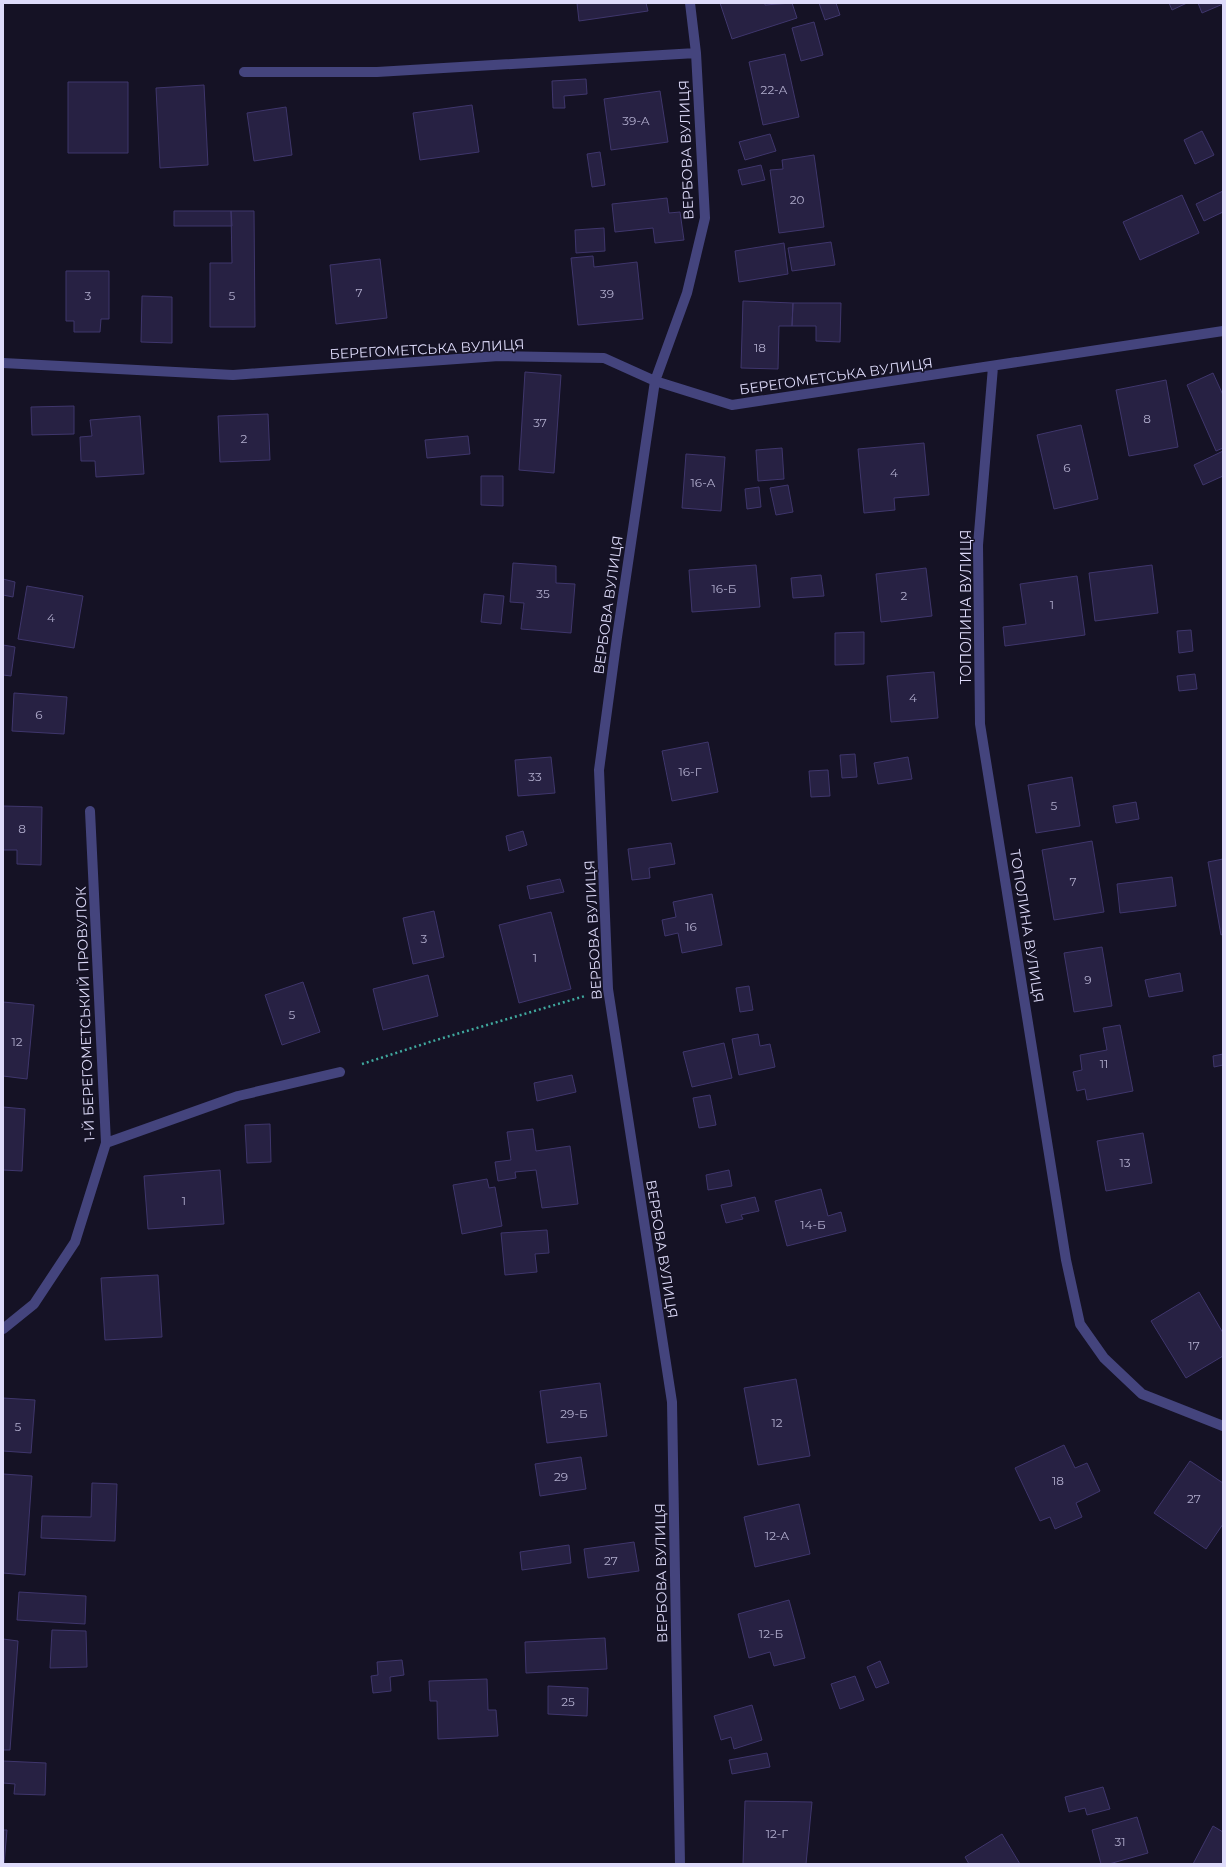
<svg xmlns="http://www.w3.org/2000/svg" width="1226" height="1867" font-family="Montserrat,sans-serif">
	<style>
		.building { fill: #272143; stroke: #3f366c }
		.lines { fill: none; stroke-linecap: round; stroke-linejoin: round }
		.path { stroke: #40a99f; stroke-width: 2.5; stroke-dasharray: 2 3; stroke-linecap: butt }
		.minor { stroke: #44447d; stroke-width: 10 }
		.labels { text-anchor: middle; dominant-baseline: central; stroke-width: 3; stroke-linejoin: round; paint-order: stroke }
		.number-label { font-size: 12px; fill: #b0accc }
		.street-label { font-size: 14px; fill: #dedbfa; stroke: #151225 }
	</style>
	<rect width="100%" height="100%" fill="#151225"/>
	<path class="building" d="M577,3H646L648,11L579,21Z
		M720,3H765V5L792,3L797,18L732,39Z
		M819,3H836L840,15L825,20Z
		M1169,3H1187L1172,10Z
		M1198,3H1223V4L1202,13Z
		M814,22L823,55L801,61L792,28Z
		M785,54L799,117L763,125L749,62Z
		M586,79L587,94L564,96L565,108H553L552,81Z
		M68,82H128V153H68Z
		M204,85L208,165L160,168L156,88Z
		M660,91L668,142L611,150L604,99Z
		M472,105L479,152L420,160L413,113Z
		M286,107L292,155L254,161L247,113Z
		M1202,131L1214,155L1195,164L1184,140Z
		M770,134L776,151L745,160L739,142Z
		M600,152L605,185L592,187L587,154Z
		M814,155L824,227L779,233L770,170L783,169L782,160Z
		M761,165L765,180L742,185L738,170Z
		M1223,191V212L1204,221L1196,204Z
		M1182,195L1199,233L1140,260L1123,222Z
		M667,198L669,213L680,212L684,240L655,243L653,228L615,232L612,204Z
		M174,211H231L232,226H174Z
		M231,211H254L255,327H210V263H232Z
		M604,228L605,251L576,253L575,230Z
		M831,242L835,265L792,271L788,248Z
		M784,243L788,274L739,282L735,251Z
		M593,256L594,267L637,262L643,319L578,325L571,258Z
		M380,259L387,318L336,324L330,265Z
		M66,271H109V319H101L100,332H74V321H66Z
		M142,296L172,297V343L141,342Z
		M743,301L793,303L792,326H779L778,369L741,368Z
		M793,303H841L840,342L816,341V326H792Z
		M525,372L561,375L554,473L519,470Z
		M1213,373L1223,395V448L1216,451L1187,385Z
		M1166,380L1178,447L1129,456L1116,390Z
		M74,406V434L32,435L31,407Z
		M268,414L270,460L220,462L218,416Z
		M140,416L144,474L96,477L95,461H81L80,437L92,436L90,420Z
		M1081,425L1098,499L1054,509L1037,435Z
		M468,436L470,454L427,458L425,440Z
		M924,443L929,495L894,498L895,510L864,513L858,449Z
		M782,448L784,479L758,481L756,450Z
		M1223,451V476L1203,485L1194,465Z
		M686,454L725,457L721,511L682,508Z
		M481,476H503V506L481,505Z
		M788,485L793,512L776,515L770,488Z
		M759,487L761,507L747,509L745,489Z
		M513,563L556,566V583L575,584L571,633L521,629L524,603L510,602Z
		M756,565L760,607L692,612L689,570Z
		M1152,565L1158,613L1095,621L1089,573Z
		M926,568L932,616L881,622L876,574Z
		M821,575L824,596L793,598L791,578Z
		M1077,576L1085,635L1005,646L1003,627L1026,624L1020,584Z
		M3,579L15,582L13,597L3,595Z
		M27,586L83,596L74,648L18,639Z
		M484,594L504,596L501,624L481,622Z
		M1191,630L1193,651L1179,653L1177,631Z
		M864,632V664L835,665V633Z
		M3,645L15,647L11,676L3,675Z
		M934,672L938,718L891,722L887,676Z
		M1195,674L1197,689L1179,691L1177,676Z
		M14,693L67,697L64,734L12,731Z
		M708,742L718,792L672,801L662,751Z
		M855,754L857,777L842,778L840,755Z
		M551,757L555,793L518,796L515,760Z
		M908,757L912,779L878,784L874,763Z
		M828,770L830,796L811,797L809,771Z
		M1072,777L1080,826L1036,833L1028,785Z
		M1136,802L1139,819L1116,823L1113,806Z
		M3,806L42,807L41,865L17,864V850H3Z
		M523,831L527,845L509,851L506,836Z
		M1092,841L1104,912L1054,920L1042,850Z
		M671,843L675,864L649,868L650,878L632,880L628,849Z
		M1223,859V934L1221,935L1208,862Z
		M1172,877L1176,906L1120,913L1117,884Z
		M560,879L564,892L530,899L527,886Z
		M712,894L722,945L682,953L678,933L665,936L662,920L676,917L673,902Z
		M434,911L444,957L413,964L403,918Z
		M551,912L571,989L519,1003L499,925Z
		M1102,947L1112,1006L1074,1012L1064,953Z
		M1180,973L1183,991L1149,997L1145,980Z
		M428,975L438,1016L383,1030L373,989Z
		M303,982L320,1032L282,1045L265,995Z
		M749,986L753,1010L740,1012L736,988Z
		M3,1002L34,1005L27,1079L3,1076Z
		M1120,1025L1133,1091L1087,1100L1085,1089L1077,1091L1073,1072L1082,1070L1080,1055L1107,1050L1103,1028Z
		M758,1034L760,1046L770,1044L775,1067L739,1075L732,1039Z
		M724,1043L732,1078L692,1087L683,1052Z
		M1223,1054V1065L1214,1067L1213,1056Z
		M572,1075L576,1092L537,1101L534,1083Z
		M710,1095L716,1125L699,1128L693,1098Z
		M3,1107L25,1109L22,1171L3,1170Z
		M270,1124L271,1162L247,1163L245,1125Z
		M533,1129L536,1151L570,1146L578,1204L542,1208L536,1170L515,1172L516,1178L498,1181L495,1162L511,1160L507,1132Z
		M1143,1133L1152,1183L1106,1191L1097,1141Z
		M220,1170L224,1224L148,1229L144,1176Z
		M729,1170L732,1186L708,1190L706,1175Z
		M487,1179L489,1188L495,1187L502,1226L462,1234L453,1185Z
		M821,1189L828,1216L841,1212L846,1231L787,1246L775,1201Z
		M755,1197L759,1211L741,1215L743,1219L726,1223L721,1205Z
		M547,1230L549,1253L535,1254L537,1272L505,1275L501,1233Z
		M158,1275L162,1337L105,1340L101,1278Z
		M1199,1292L1223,1333V1356L1186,1378L1151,1321Z
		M796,1379L810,1456L758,1465L744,1388Z
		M600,1383L607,1436L547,1443L540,1391Z
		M3,1398L35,1400L31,1453L3,1451Z
		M1064,1445L1075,1468L1087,1463L1100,1491L1076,1503L1082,1517L1055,1529L1050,1517L1040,1521L1015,1468Z
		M581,1457L586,1489L540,1496L535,1464Z
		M1190,1461L1223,1483V1524L1206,1549L1154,1513Z
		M3,1474L32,1476L25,1575L3,1573Z
		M92,1483L117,1484L115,1541L41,1538L42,1516L91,1517Z
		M799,1504L810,1554L755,1567L744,1517Z
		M634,1542L639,1571L588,1578L584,1549Z
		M569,1545L571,1563L522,1570L520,1552Z
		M19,1592L86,1596L85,1624L17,1620Z
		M789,1600L805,1658L774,1666L770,1652L749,1658L738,1614Z
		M52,1630L86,1631L87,1667L50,1668Z
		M605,1638L607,1669L526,1673L525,1642Z
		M3,1639L18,1641L10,1750H3Z
		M402,1660L404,1675L390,1677L391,1691L373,1693L371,1676L378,1675L377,1662Z
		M880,1661L889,1683L876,1688L867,1667Z
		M855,1676L864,1700L840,1709L831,1684Z
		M487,1679L488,1710H496L498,1736L438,1739L437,1701H430L429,1681Z
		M548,1686L588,1688L587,1716L548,1714Z
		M752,1705L762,1740L734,1749L731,1737L721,1740L714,1716Z
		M767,1753L770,1767L732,1774L729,1760Z
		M3,1761L46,1763L45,1795L14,1794L15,1784L3,1783Z
		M1103,1787L1110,1809L1087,1815L1085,1808L1069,1812L1065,1797Z
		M745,1801L812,1802L806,1864H743Z
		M1137,1817L1148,1853L1109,1864H1101L1092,1830Z
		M1213,1826L1223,1832V1864H1193Z
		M3,1830H7L4,1864H3Z
		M1002,1834L1020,1864H969L965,1857Z"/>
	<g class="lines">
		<path class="path" d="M362,1064L433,1041L585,996"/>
		<path class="minor" d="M244,72H377L696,53
			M3,363L233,375L499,356L604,358L655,381L732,405L1223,331
			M993,367L978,545L980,724L1066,1260L1080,1324L1104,1358L1142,1394L1223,1426
			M106,1143L238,1096L340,1072
			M3,1329L34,1304L75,1242L106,1143L90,811
			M680,1864L672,1402L608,989L599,770L617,637L655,381L687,293L705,218L696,53L690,3"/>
	</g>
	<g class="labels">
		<g class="number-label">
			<text x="774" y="89">22-А</text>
			<text x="636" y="120">39-А</text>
			<text x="797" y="199">20</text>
			<text x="359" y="292">7</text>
			<text x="607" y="293">39</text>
			<text x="88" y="295">3</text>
			<text x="232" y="295">5</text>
			<text x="760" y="347">18</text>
			<text x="1147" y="418">8</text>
			<text x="540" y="422">37</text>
			<text x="244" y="438">2</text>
			<text x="1067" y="467">6</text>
			<text x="894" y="472">4</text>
			<text x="703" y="482">16-А</text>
			<text x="724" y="588">16-Б</text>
			<text x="543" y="593">35</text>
			<text x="904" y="595">2</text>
			<text x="1052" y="604">1</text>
			<text x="51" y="617">4</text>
			<text x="913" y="697">4</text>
			<text x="39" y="714">6</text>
			<text x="690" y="771">16-Г</text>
			<text x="535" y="776">33</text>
			<text x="1054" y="805">5</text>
			<text x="22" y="828">8</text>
			<text x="1073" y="881">7</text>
			<text x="691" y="926">16</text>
			<text x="424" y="938">3</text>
			<text x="535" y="957">1</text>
			<text x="1088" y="979">9</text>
			<text x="292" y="1014">5</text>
			<text x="17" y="1041">12</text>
			<text x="1104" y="1063">11</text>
			<text x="1125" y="1162">13</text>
			<text x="184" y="1200">1</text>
			<text x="813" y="1224">14-Б</text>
			<text x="1194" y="1345">17</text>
			<text x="574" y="1413">29-Б</text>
			<text x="777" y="1422">12</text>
			<text x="18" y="1426">5</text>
			<text x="561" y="1476">29</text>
			<text x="1058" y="1480">18</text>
			<text x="1194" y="1498">27</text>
			<text x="777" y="1535">12-А</text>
			<text x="611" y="1560">27</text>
			<text x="771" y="1633">12-Б</text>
			<text x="568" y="1701">25</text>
			<text x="777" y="1833">12-Г</text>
			<text x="1120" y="1841">31</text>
		</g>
		<g class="street-label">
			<text transform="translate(686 150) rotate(-92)">ВЕРБОВА ВУЛИЦЯ</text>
			<text transform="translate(427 349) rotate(-3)">БЕРЕГОМЕТСЬКА ВУЛИЦЯ</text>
			<text transform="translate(836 376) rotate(-8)">БЕРЕГОМЕТСЬКА ВУЛИЦЯ</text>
			<text transform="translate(608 605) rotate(-82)">ВЕРБОВА ВУЛИЦЯ</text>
			<text transform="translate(966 607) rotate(-90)">ТОПОЛИНА ВУЛИЦЯ</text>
			<text transform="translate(1027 926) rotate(81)">ТОПОЛИНА ВУЛИЦЯ</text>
			<text transform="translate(593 930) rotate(-93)">ВЕРБОВА ВУЛИЦЯ</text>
			<text transform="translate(85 1014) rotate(-92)">1-Й БЕРЕГОМЕТСЬКИЙ ПРОВУЛОК</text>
			<text transform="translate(662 1249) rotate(81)">ВЕРБОВА ВУЛИЦЯ</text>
			<text transform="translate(661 1573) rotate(-91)">ВЕРБОВА ВУЛИЦЯ</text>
		</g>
	</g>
	<rect width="1226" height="1867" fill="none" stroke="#dedbfa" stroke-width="8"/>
</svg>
